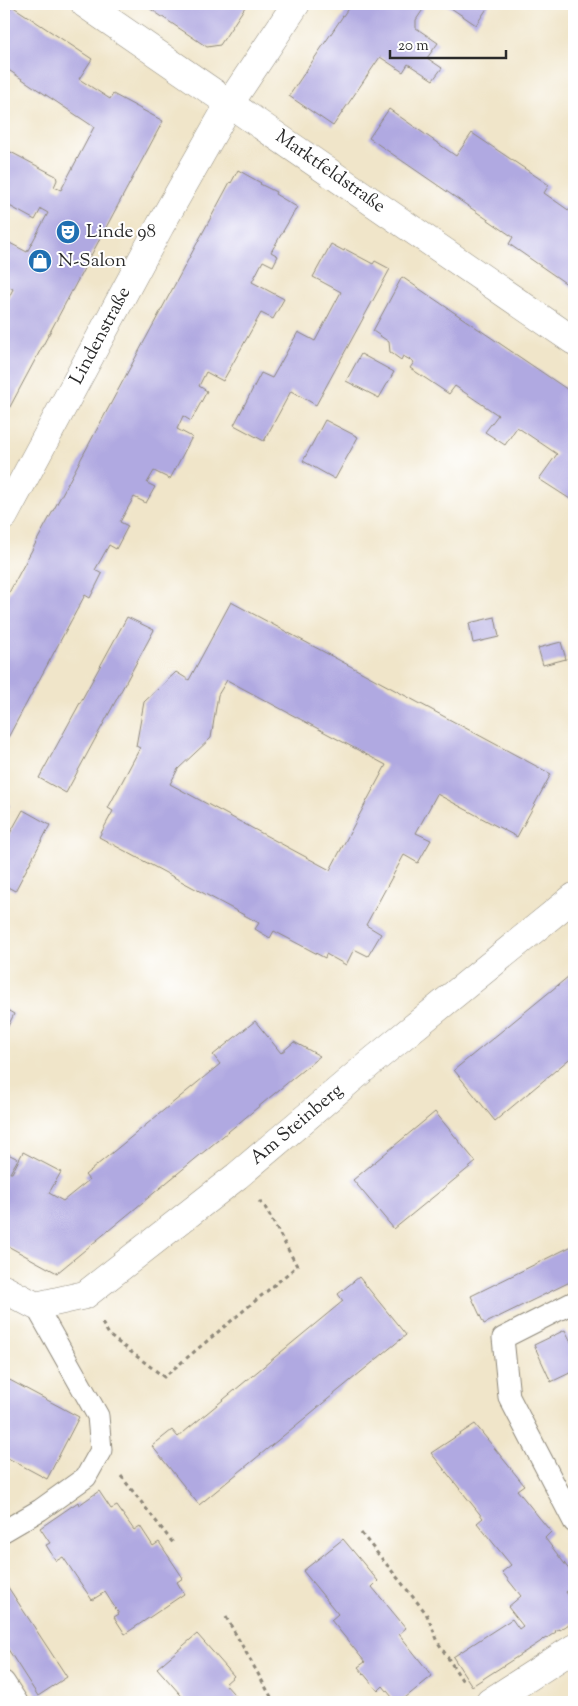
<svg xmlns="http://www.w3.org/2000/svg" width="578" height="1706" font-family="'Sorts Mill Goudy',serif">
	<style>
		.building { fill: #b0a9e1; fill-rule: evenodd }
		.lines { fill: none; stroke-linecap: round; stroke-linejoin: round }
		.service-casing { stroke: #8e887a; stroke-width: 23 }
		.minor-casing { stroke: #8e887a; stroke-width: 29 }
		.tertiary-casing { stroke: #8e887a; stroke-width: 29 }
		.path { stroke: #8e887a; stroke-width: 3; stroke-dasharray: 4 4; stroke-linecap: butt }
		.service { stroke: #fff; stroke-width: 21 }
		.minor { stroke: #fff; stroke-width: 28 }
		.tertiary { stroke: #fff; stroke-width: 28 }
		.labels { text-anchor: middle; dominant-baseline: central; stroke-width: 4; stroke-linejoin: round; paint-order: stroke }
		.street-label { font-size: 19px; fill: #2b2b2b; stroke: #fff }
		.poi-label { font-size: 19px; fill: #2b2b2b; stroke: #fff; text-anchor: start }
	</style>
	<rect width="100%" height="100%" fill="#fff"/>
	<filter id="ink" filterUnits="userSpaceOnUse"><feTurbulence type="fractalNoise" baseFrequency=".02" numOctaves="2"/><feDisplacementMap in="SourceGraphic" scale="10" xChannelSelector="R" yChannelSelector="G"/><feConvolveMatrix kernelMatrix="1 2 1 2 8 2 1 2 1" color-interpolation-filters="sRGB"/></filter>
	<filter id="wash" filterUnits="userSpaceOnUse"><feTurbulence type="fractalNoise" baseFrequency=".0096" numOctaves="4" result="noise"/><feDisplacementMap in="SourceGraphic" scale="20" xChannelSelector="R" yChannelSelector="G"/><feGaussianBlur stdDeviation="1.12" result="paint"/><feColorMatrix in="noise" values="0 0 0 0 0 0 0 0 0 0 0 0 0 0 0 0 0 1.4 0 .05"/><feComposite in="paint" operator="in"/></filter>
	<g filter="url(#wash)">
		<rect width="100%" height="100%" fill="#f0e5c9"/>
		<g id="blocks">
			<path class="building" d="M143,4H247L220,45L207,47Z
				M351,4H418L424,8L416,20V28L438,43L427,58L442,68L433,80L408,64L403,72L380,57L333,126L289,96Z
				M445,4H490L476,25Z
				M12,6L92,59L79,79L110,99L113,94L163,121L4,418V307L13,289L6,285L4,290V240L27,252L48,213L41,209L35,220L4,203V151L5,149L56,176L57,180L54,187L61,190L94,127L4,67V19Z
				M389,109L456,156L472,133L549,185L544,193L574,214V289L509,244L513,237L369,138Z
				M238,170L261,183L260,184L276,192L275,194L297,207L271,252L278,256L273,266L263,261L252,282L284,299L273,319L261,313L223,381L206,372L199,386L207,391L191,421L183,416L177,429L192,437L170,479L154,471L147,483L155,487L146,503L134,497L120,522L128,526L116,549L109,545L95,570L102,574L90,598L85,595L4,745V602L230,182L231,183Z
				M331,244L344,251L345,249L373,264L375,261L390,269L316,405L291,391L264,441L234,425L261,373L272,378L298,332L315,341L341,292L313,277Z
				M402,277L574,394V493L570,499L539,479L557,454L517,427L505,445L485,432L498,415L455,386L449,394L410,368L414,362L403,356L401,360L390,352L389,342L373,331Z
				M361,354L394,372L379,398L346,381Z
				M325,420L358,437L335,479L303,461Z
				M231,602L551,774L517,837L437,794L416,833L431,840L418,863L404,855L366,925L381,934L368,956L354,949L346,965L326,954L325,958L274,931L270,938L255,929L259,923L99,837L113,811L108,808L140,748L136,746L144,702L176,672L189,680ZM227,680L386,765L330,870L170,784L178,769L211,738L218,695Z
				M127,617L154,630L66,793L39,778Z
				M495,617L499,637L473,643L469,623Z
				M561,642L566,659L543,665L538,648Z
				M4,802L10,805L4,816Z
				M23,810L50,825L15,891L4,885V844Z
				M574,972V1055L495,1121L454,1070Z
				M4,1008L14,1014L4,1034Z
				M255,1021L281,1053L294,1042L320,1056L57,1273L4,1244V1152L18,1159L10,1173H12L23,1152L61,1172L49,1193L63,1201L89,1180L85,1175L220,1064L213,1055Z
				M435,1112L476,1162L394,1229L353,1180Z
				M574,1245V1280L484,1324L471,1296Z
				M359,1277L406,1335L199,1505L152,1446L172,1430L178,1437L343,1301L338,1294Z
				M565,1330L574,1348V1371L551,1382L534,1345Z
				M4,1377L79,1417L47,1479L4,1456Z
				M475,1424L524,1485L517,1490L551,1532L545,1538L574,1576V1586L566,1592L574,1603V1618L571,1620L572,1622L560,1630L559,1629L555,1631L556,1632L544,1640L543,1639L540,1642L472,1686L453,1657L512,1619L519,1629L523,1626L508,1607L521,1596L502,1572L511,1565L477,1523L483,1518L431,1453Z
				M99,1491L111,1509L117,1506L134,1530L140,1526L153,1546L159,1542L183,1578L177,1582L184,1594L125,1634L114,1617L119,1614L105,1592L92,1600L63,1557L56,1561L46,1545L50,1543L40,1528L78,1502L79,1505Z
				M343,1539L378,1581L372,1587L406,1628L399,1634L432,1676L400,1702H396L383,1686L378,1691L358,1667L365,1662L331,1620L338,1614L303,1571Z
				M4,1581L67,1677L38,1696L4,1643Z
				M197,1634L234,1676L225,1684L241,1702H187L157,1668Z"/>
		</g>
	</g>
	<g filter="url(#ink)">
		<use href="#blocks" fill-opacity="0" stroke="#8e887a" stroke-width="1"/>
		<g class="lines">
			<g class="service-casing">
				<path id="service" d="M574,1302L503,1338L509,1397L574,1522
					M4,1531L40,1510L86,1477L101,1450L98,1416L36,1306
					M4,1682L17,1702"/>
			</g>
			<g class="minor-casing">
				<path id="minor" d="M85,4L574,341
					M4,1289L36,1306L85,1295L237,1176L375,1059L574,897
					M490,1702L574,1648"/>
			</g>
			<g class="tertiary-casing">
				<path id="tertiary" d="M4,516L160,226L230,103L296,4"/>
			</g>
			<path class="path" d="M102,1323L110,1336L164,1377L297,1266L265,1207L259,1201
				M121,1476L173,1543
				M361,1533L426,1613L439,1644L464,1683
				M226,1617L274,1702"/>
			<use href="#service" class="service"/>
			<use href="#minor" class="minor"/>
			<use href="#tertiary" class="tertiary"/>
		</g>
	</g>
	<defs>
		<g id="theatre-disc" transform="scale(1.25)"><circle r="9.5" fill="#1f6fb2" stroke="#fff"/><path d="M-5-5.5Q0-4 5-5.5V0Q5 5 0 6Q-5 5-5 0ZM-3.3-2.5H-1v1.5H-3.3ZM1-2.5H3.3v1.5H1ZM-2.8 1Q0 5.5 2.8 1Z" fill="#fff"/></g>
		<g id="shop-disc" transform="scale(1.25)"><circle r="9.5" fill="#1f6fb2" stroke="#fff"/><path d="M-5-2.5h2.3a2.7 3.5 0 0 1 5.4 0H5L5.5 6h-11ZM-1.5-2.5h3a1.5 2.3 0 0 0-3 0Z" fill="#fff"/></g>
	</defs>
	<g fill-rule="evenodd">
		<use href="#theatre-disc" x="68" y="232"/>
		<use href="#shop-disc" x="40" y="261"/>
	</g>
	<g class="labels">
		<g class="street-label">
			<text transform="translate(330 172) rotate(35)">Marktfeldstraße</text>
			<text transform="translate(101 336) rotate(-62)">Lindenstraße</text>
			<text transform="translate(297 1125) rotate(-40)">Am Steinberg</text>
		</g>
		<g class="poi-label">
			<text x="86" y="232">Linde 98</text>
			<text x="58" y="261">N-Salon</text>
		</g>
	</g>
	<rect width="578" height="1706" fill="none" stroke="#fff" stroke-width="20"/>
	<path d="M390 50v8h116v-8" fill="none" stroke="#2b2b2b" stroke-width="2.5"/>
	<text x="398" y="50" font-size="15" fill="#2b2b2b" stroke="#ffffff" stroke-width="4" paint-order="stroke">20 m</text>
</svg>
